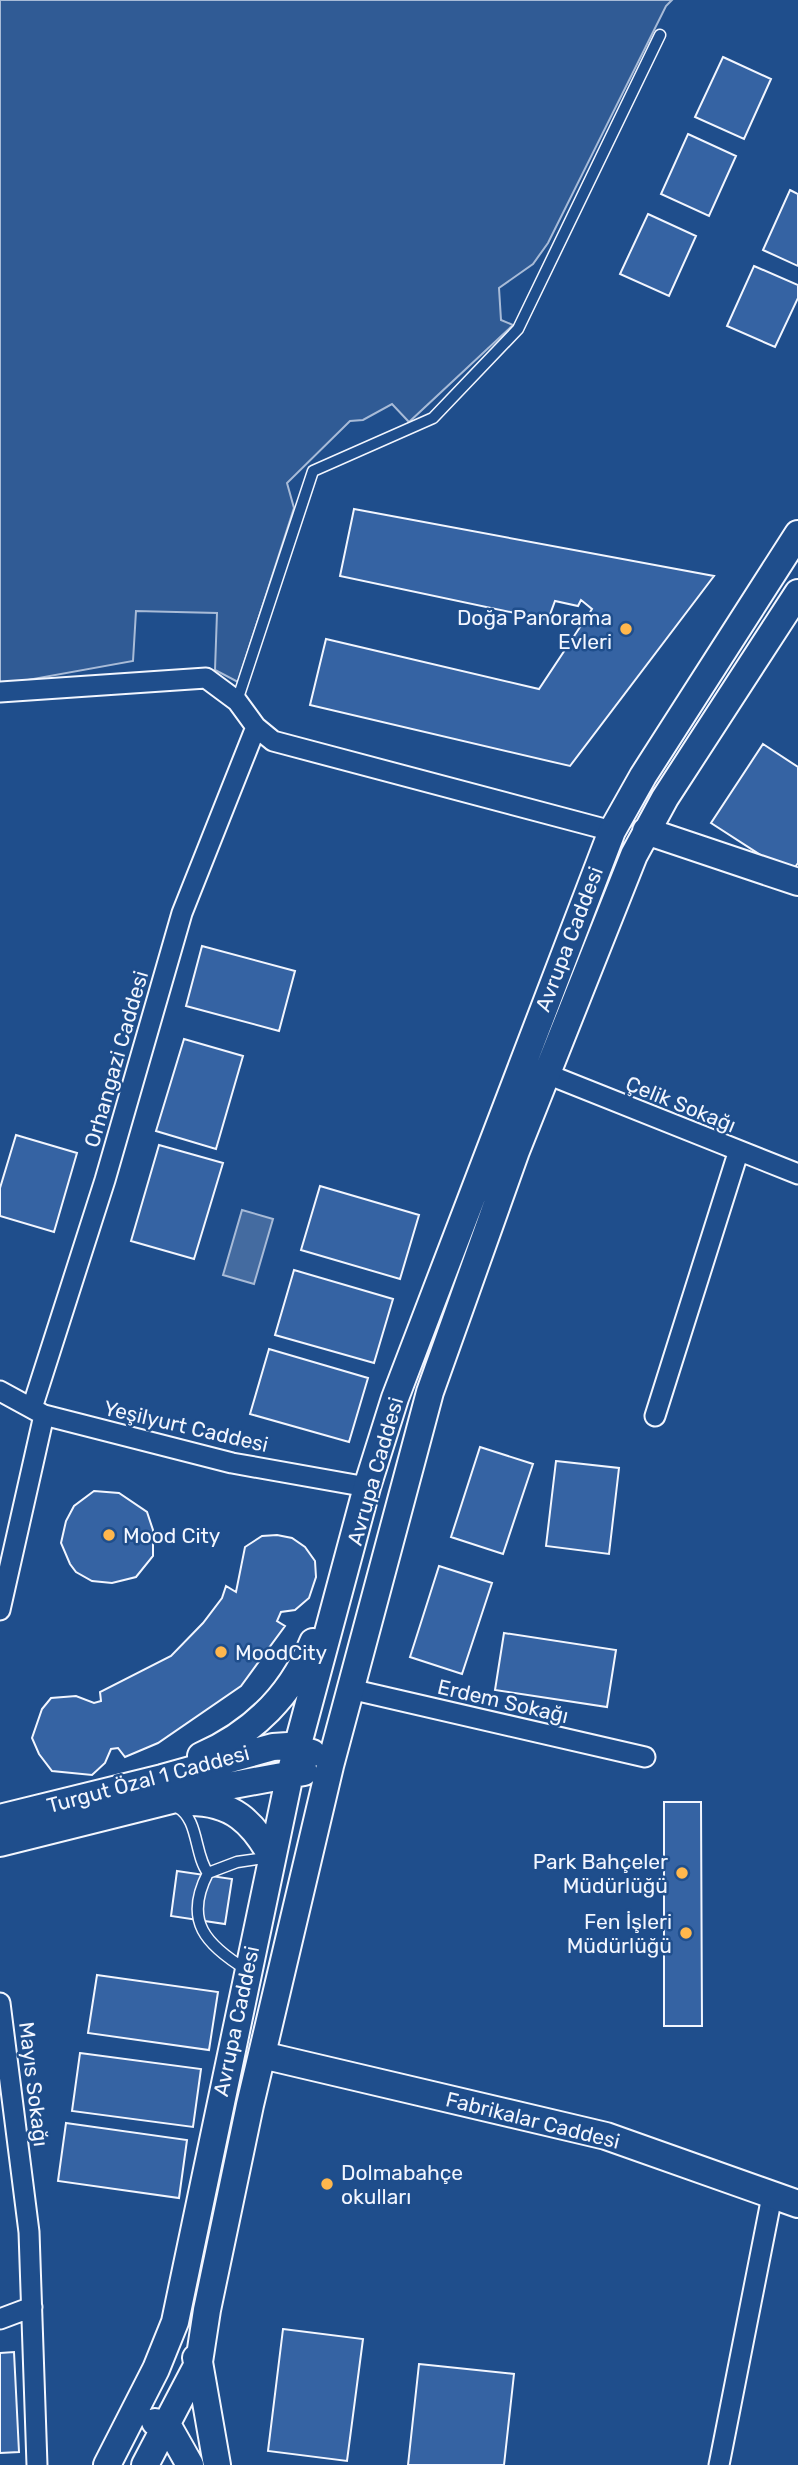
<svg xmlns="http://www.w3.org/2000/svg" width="798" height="2465" font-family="Rubik,sans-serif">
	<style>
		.built { fill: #305b95; stroke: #a8bbd7; stroke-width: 2 }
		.water { fill: #446ba0; stroke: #a8bbd7; stroke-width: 2 }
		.building { fill: #3563a3; stroke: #f2f6ff; stroke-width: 2 }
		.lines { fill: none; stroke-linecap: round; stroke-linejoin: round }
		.lane-casing { stroke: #f2f6ff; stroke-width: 13 }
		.street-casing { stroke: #f2f6ff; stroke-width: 23 }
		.secondary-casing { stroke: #f2f6ff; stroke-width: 30 }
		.lane { stroke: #1f4e8c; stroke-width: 10 }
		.street { stroke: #1f4e8c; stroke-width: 19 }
		.secondary { stroke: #1f4e8c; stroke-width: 26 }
		.poi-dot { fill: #ffb74d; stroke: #1f4e8c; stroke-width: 2.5 }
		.labels { text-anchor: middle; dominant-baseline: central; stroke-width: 5; stroke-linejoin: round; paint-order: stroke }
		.poi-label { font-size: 21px; fill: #f2f6ff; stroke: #1f4e8c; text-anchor: end }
		.street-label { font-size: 21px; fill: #f2f6ff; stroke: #1f4e8c }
	</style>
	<rect width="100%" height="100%" fill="#1f4e8c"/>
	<path class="built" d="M0,0H672L666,6L548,243L533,264L499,288L501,320L513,325L409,422L392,404L363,420L350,421L287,483L294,508L238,682L215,670L217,613L136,611L133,661L0,685Z"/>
	<path class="water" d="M242,1210L273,1219L254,1284L223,1275Z"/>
	<path class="building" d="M723,57L771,79L744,139L695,117Z
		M688,134L736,156L709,216L661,194Z
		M790,190L798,194V266L763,250Z
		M648,214L696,236L669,296L620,274Z
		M754,266L798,285V298L775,347L727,326Z
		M354,509L714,576L570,766L310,705L326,639L539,689L592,609L581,600L578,606L555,601L548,620L340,576Z
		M763,744L798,767V863L790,874L711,823Z
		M202,946L295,971L279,1031L186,1006Z
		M184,1039L243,1056L216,1149L156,1131Z
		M16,1135L77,1153L54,1232L0,1216V1188Z
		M159,1145L223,1163L194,1259L131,1241Z
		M320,1186L419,1215L400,1279L301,1250Z
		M294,1270L393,1299L374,1363L275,1335Z
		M269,1349L368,1378L349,1442L250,1414Z
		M480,1447L533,1464L503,1554L451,1537Z
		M556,1461L619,1468L609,1554L546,1546Z
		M94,1491L119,1493L147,1512L153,1530V1556L136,1577L112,1583L92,1581L76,1572L70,1564L61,1543L66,1521L74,1506Z
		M277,1535L292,1538L305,1547L315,1561L316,1577L309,1598L295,1610L281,1612L277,1621L285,1626L241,1686L158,1743L125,1757L118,1748L111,1749L105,1763L92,1775L52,1771L39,1754L32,1738L42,1709L51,1698L76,1696L94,1703L101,1701L100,1692L171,1656L203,1623L222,1598L226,1586L236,1592L245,1547L262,1536Z
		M439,1566L492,1583L462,1674L410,1657Z
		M504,1633L616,1650L607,1707L495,1690Z
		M664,1802H701L702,2026H664Z
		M177,1871L232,1879L225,1924L171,1916Z
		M97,1975L218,1992L209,2050L88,2033Z
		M80,2053L201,2069L193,2127L72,2111Z
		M66,2123L187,2140L179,2198L58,2181Z
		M283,2329L363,2339L347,2461L268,2451Z
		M14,2352L19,2452L0,2453V2353Z
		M419,2364L514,2374L504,2465H408Z"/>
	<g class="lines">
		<g class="lane-casing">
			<path id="lane" d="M237,701L313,471L433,418L518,329L660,35
				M177,1807C199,1819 194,1854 208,1873
				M247,1970C206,1945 183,1921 208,1873L237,1862L271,1857"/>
		</g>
		<g class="street-casing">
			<path id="street" d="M0,692L206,678L237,701L256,727L273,741L612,831
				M547,1074L798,1174
				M0,1391L44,1415L232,1463L367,1487
				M32,1408L105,1180L182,913L256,727
				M655,1416L738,1153
				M0,1610L44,1415
				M350,1689L645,1757
				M0,2003L29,2232L37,2465
				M0,2319L32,2307
				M719,2465L772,2196"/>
		</g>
		<g class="secondary-casing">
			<path id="secondary" d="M646,831L798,882
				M201,1756C253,1733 292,1694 313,1642
				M190,1802C232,1802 253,1822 272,1857
				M0,1818L162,1778L273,1747L288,1746L312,1753
				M0,1843L228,1786L304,1772
				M262,2055L606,2136L798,2204
				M196,2358L199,2362L217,2465
				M155,2422L168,2426L190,2465
				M107,2465L156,2369L175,2322L290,1774L367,1487L395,1398L612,831L643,776L798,534
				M145,2465L199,2362L207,2310L250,2105L330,1766L430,1392L516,1151L634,855L665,798L798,593"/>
		</g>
		<use href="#lane" class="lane"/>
		<use href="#street" class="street"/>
		<use href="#secondary" class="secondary"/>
	</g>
	<g class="poi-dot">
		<circle cx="626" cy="629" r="7"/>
		<circle cx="109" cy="1535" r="7"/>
		<circle cx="221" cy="1652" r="7"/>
		<circle cx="682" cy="1873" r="7"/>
		<circle cx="686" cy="1933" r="7"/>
		<circle cx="327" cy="2184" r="7"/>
	</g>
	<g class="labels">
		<g class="poi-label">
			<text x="612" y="617">Doğa Panorama<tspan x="612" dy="24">Evleri</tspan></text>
			<text x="123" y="1535" text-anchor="start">Mood City</text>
			<text x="235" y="1652" text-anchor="start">MoodCity</text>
			<text x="668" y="1861">Park Bahçeler<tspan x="668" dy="24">Müdürlüğü</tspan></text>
			<text x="672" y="1921">Fen İşleri<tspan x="672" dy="24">Müdürlüğü</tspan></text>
			<text x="341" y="2172" text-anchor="start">Dolmabahçe<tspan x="341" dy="24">okulları</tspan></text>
		</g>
		<g class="street-label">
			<text transform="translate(569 939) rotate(-69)">Avrupa Caddesi</text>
			<text transform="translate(116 1059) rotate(-74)">Orhangazi Caddesi</text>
			<text transform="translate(681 1104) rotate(22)">Çelik Sokağı</text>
			<text transform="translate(186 1426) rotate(13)">Yeşilyurt Caddesi</text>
			<text transform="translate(375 1471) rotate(-74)">Avrupa Caddesi</text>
			<text transform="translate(503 1701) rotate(13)">Erdem Sokağı</text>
			<text transform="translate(148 1779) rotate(-15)">Turgut Özal 1 Caddesi</text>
			<text transform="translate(236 2021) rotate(-78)">Avrupa Caddesi</text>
			<text transform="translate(34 2084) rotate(83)">Mayıs Sokağı</text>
			<text transform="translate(533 2120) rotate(14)">Fabrikalar Caddesi</text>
		</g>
	</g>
</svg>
